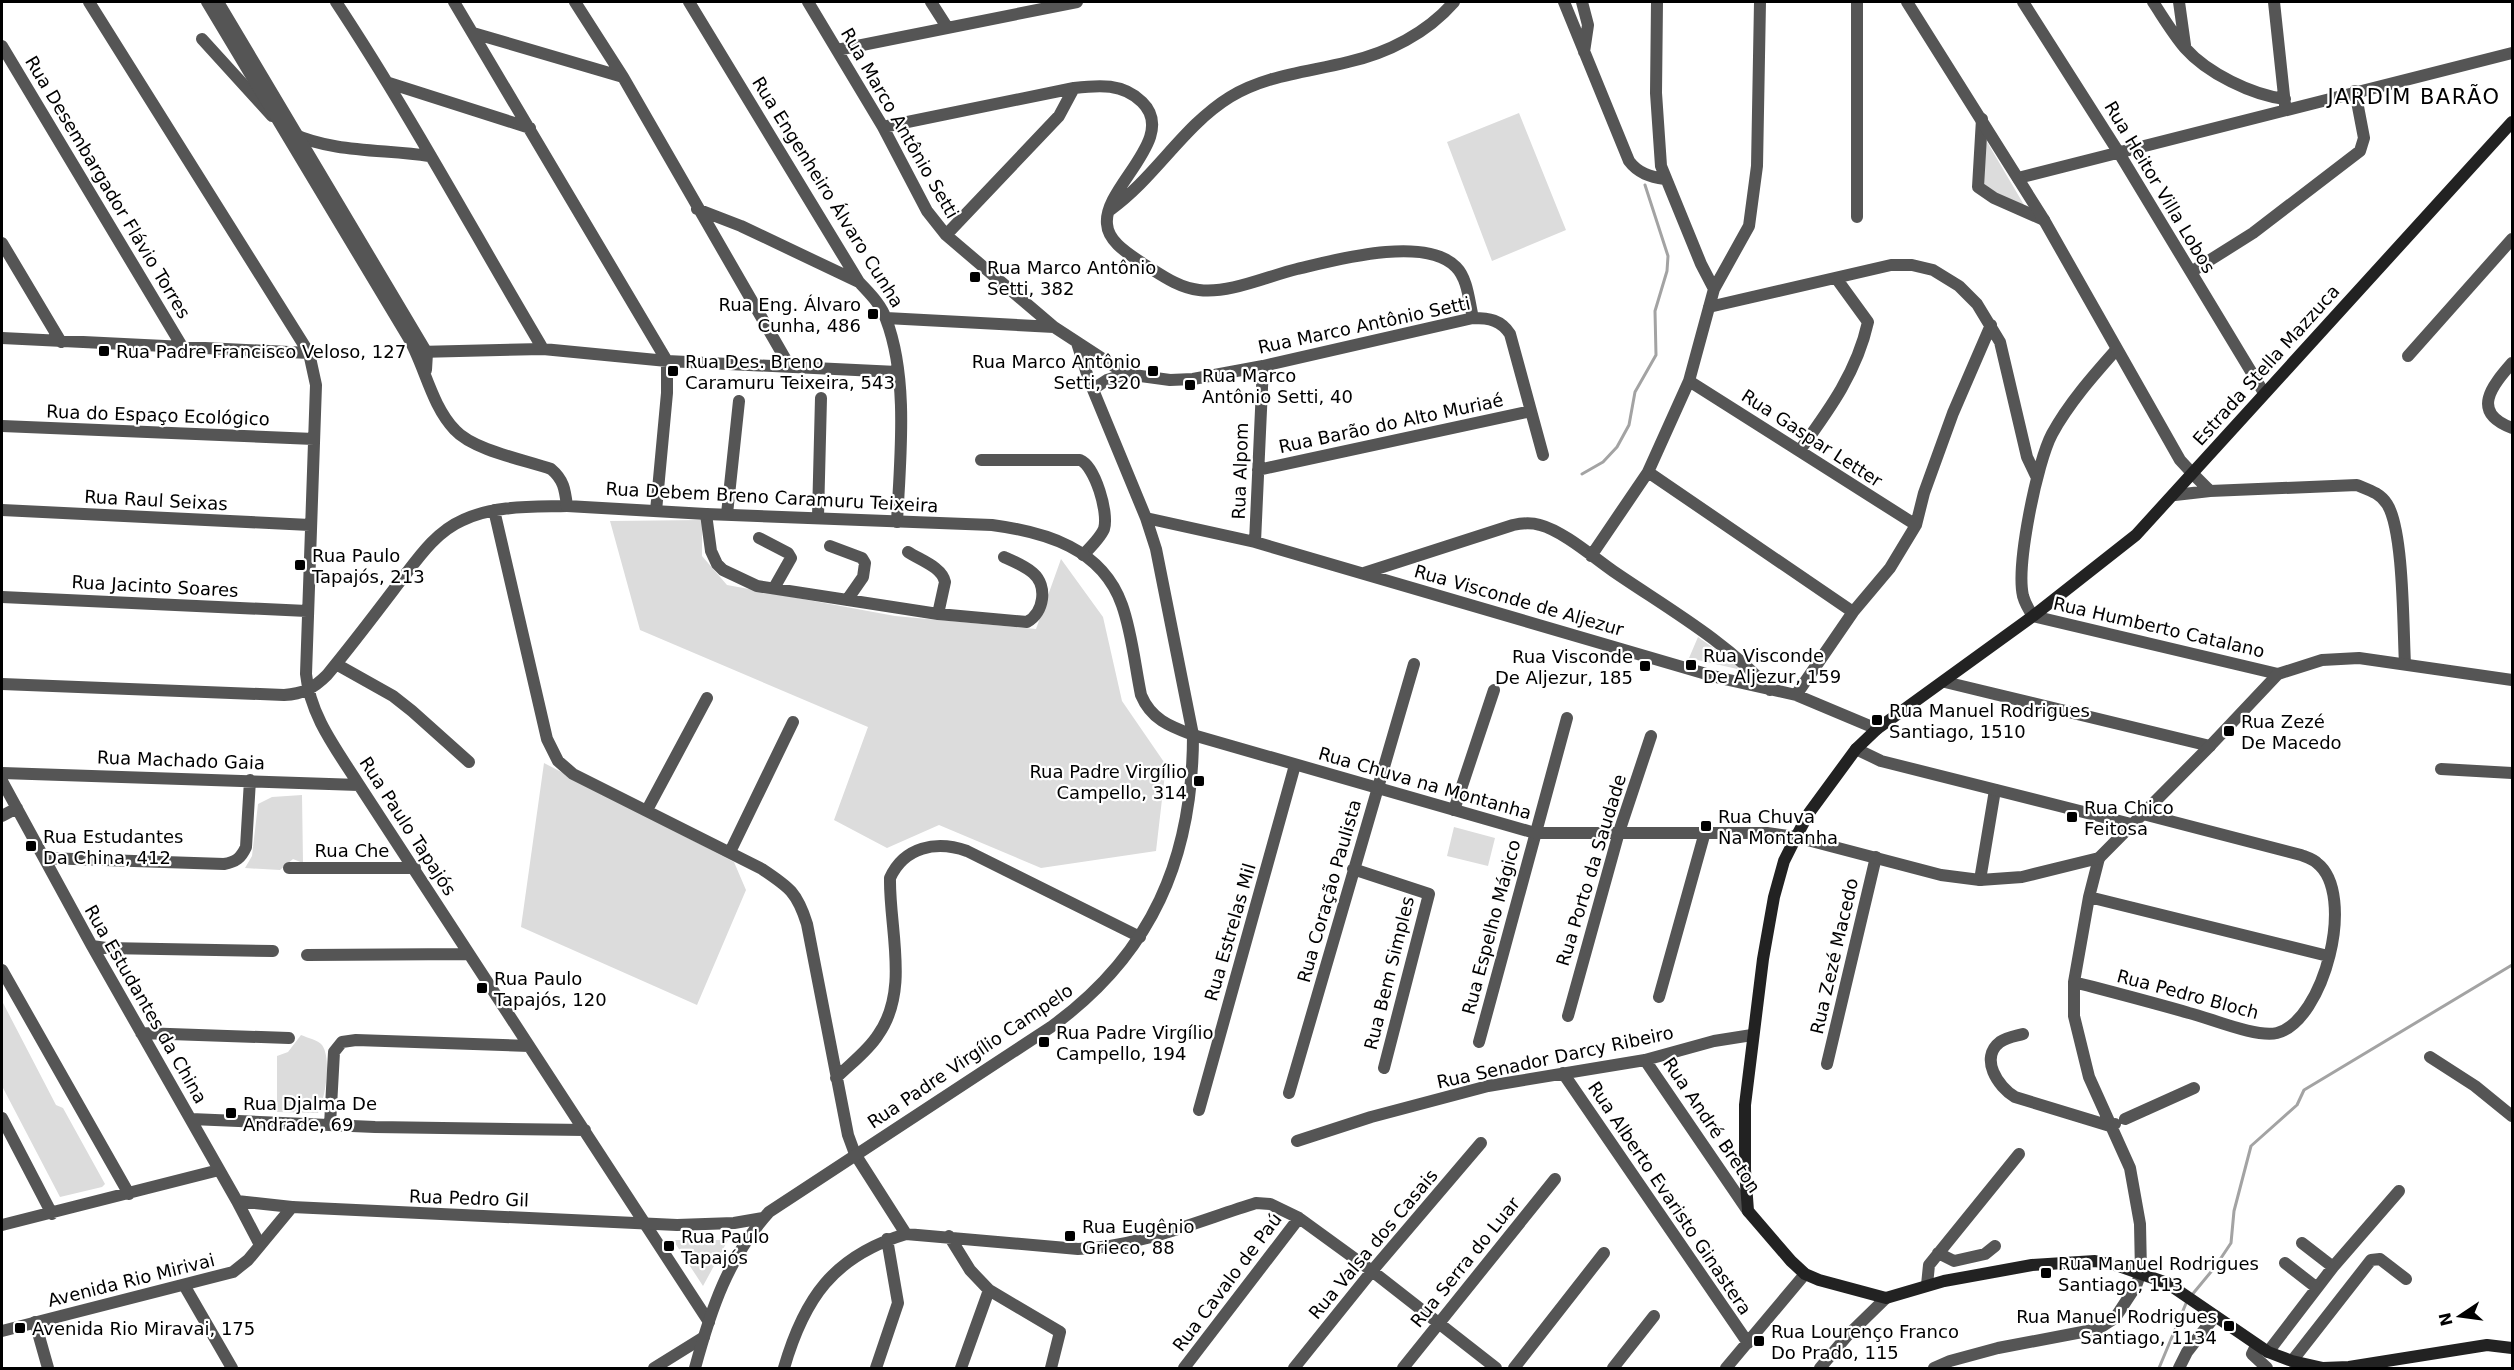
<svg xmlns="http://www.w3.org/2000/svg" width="2514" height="1370" font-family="'DejaVu Sans',sans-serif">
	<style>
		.green { fill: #dcdcdc }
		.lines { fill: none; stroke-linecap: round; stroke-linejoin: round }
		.stream { stroke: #a3a3a3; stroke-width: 3 }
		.minor { stroke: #555; stroke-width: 12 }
		.tertiary { stroke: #555; stroke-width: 12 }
		.secondary { stroke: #222; stroke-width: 12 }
		.poi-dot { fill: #000; stroke: #fff; stroke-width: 2 }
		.labels { text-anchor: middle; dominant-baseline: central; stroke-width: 4.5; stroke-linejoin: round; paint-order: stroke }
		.street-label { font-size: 18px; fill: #000; stroke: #fff }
		.poi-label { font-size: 18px; fill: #000; stroke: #fff; text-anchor: start }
		.quarter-label { font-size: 21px; letter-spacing: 1.5px; fill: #000; stroke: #fff }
	</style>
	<rect width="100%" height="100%" fill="#fff"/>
	<path class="green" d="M1519,113L1566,230L1492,261L1447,142Z
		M1983,135L2027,210L1986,189L1982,184Z
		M702,520V556L727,585L895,616L1036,629L1061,559L1103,617L1122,701L1166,765L1156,851L1041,868L939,825L887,848L834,820L868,727L640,630L610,521Z
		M1698,637L1746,671L1689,658Z
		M544,763L734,862L746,890L697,1005L521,927Z
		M302,795L303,863L293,859L280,870L245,868L252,856L258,804L272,797Z
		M1454,827L1495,838L1488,866L1447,856Z
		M2,1001L56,1105L63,1108L105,1184L102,1187L60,1197L2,1086Z
		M301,1035C308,1038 318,1040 322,1045C332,1059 325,1099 318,1113L277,1112V1056L288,1052Z
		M673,1240H728L703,1286Z"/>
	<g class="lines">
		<path class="stream" d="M1582,474L1603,462L1617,447L1629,425L1635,392L1656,355L1655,311L1667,271L1668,256L1645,185
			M2191,1296L2215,1267L2231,1243L2234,1211L2251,1146L2297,1105L2304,1090L2512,965
			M2159,1368L2187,1301"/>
		<path class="minor" d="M89,2L309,353L316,385L306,674C310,716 337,750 359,785L709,1322
			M336,2C410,114 474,233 543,349
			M454,2L667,361V393L656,511
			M575,2L623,77L790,367
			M689,2L859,282C869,293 881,304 886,319C909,379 900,459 897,522
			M808,2L883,127L927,211L946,235L1054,327L1126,374L1170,380L1193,379L1263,366L1473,318C1489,318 1501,320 1510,334L1543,455
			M931,2L947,27
			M1564,2L1629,161C1638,173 1650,177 1665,179
			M1582,2L1588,25L1584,52
			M1657,2L1656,93L1661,166L1701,264L1714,289
			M2023,2L2119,153L2264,393
			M2153,2C2163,17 2173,34 2185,48C2207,73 2252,95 2285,99
			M2179,2L2185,45
			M2274,2L2285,105
			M473,33L623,77
			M202,39L272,116
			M2,46L183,348
			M837,50L1077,2
			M389,83L530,128
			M1982,119L1978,187L1994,198L2044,220
			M883,127L1074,88C1099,85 1123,83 1142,102C1179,138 1103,187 1107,224C1108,242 1129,254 1142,263C1160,274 1178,288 1199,290C1229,294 1268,276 1297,269C1335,260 1425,235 1456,267C1468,279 1469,302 1473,318
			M291,133C333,153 384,149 429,156
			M2018,178L2512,53
			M697,209L741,226L859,282
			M1110,210C1155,178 1183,126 1230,97C1266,75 1308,72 1348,62C1388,53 1427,33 1454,2
			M1857,217V2
			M946,235L1059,116L1074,88
			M2,243L61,342
			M2191,272L2253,233L2360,151L2364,138L2355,91
			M1709,307L1891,265H1912L1933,270L1959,286L1977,304L2000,342L2027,457L2037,478
			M886,318L1054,327
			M2,338L309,353
			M1077,343L1089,380L1146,518L1156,549L1193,735
			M2116,350C2093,376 2069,403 2052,434C2037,462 2016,565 2023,596C2025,603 2029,610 2033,616L2278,674
			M418,352L543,349L667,361L897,372
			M2408,356L2512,239
			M2512,363C2492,386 2470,412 2512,428
			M1689,381L1916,525
			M1093,389L1107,380L1126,374
			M2,426L314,439
			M1800,450C1829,410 1857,372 1868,322L1836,278
			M981,460H1080C1095,466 1109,513 1104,529C1100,538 1090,548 1083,555
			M1258,470L1531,411
			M1648,472L1853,612
			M2192,473L2210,491
			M2175,495L2210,491L2357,485C2369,490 2380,493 2387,504C2404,530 2403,630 2405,664
			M2,510L310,525
			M494,510L547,739L558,761L573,774L762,869C789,887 797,892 807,924L848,1135L855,1154L906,1234L1078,1249C1139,1247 1198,1221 1256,1203L1270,1204L1299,1218L1372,1271L1496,1368
			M706,514L711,551L717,564L723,570L757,586L938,614L1027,622C1044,613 1048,586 1033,573C1025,566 1013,561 1004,557
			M727,514L739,401
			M818,517L821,398
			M1146,518L1255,542L1720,678L1796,695L1877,729
			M759,538L788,553L791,558L774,588
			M1255,542L1263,366
			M830,546L862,558L865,563L863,577L847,600
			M908,552C920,560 942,567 945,582L938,614
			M1591,556L1648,472L1689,381L1714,289L1749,226L1757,166L1760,2
			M1364,573L1513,525C1522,523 1530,522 1540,525C1563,531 1593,557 1613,571C1667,608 1726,641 1770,690
			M2,597L307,611
			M336,664L393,696L412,711L469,762
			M1945,682L2210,746
			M2,684L284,695C303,694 314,688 327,675C351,646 373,617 395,588C415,563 433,533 463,520C495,505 533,507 567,506
			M1796,695L1853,612L1890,568L1916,525L1924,493L1953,413L1991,325
			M2441,769L2512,773
			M2,773L359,785
			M2,781L92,946L237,1201L260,1245
			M647,810L707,698
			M1454,810L1494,690
			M2,816L17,808
			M730,852L793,722
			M44,858L224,864C236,862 241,858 246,847L250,780
			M289,868H415
			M1353,869L1429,894L1384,1068
			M1980,880L1995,790
			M2089,897L2328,956
			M92,946L106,948L273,951
			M307,955L469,954
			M2,970L129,1194
			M2074,982C2112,992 2151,1002 2189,1013C2210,1018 2256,1038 2277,1033C2324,1021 2357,894 2317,863C2313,859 2306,857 2301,855L2143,814
			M1659,997L1705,832
			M1568,1016L1619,832L1651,736
			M141,1033L289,1038
			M2023,1034C2016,1036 2007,1037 2000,1042C1979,1058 1998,1087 2015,1097L2110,1126L2115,1124
			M1479,1042L1567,718
			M2430,1057L2475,1086L2512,1116
			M1645,1060L1748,1211
			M1827,1064L1876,857
			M1563,1073L1748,1343
			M836,1078C850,1064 868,1051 878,1035C910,990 889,929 890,878C904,847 936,840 967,851L1140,937
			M1289,1093L1414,664
			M1199,1110L1295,765
			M2,1118L52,1214
			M191,1119L375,1127L585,1130
			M2125,1119L2194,1088
			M330,1125L334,1052L342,1042L356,1040L529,1046
			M1297,1141L1371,1117L1488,1086L1645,1060L1714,1041L1752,1035
			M237,1201L292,1207
			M2,1225L219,1170
			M949,1236L970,1270L989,1290L1060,1332L1051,1368
			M2302,1243L2333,1267
			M1938,1253L1954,1261L1985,1254L1995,1246
			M2285,1263L2317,1288
			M184,1285L232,1368
			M1927,1285L1929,1265L2019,1154
			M35,1322L48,1368
			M2256,1346L2252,1354L2267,1368
			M2268,1352L2333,1267L2399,1191
			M2292,1361L2371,1260L2380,1259L2406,1279
			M654,1368L704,1337
			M784,1368C804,1299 833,1256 906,1234
			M876,1368L898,1303L887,1239
			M961,1368L989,1290
			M1184,1368L1299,1218
			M1294,1368L1372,1271L1481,1143
			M1403,1368L1555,1179
			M1514,1368L1604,1253
			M1613,1368L1654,1316
			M1726,1368L1805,1274
			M1820,1368L1847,1336L1886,1298
			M1934,1368L1950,1361L1998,1348L2098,1329L2115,1318L2136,1286L2141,1272L2140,1224L2130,1168L2089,1077L2074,1016V982L2089,897L2099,858
			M2179,1368L2187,1352L2215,1316"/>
		<path class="tertiary" d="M207,2C274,113 341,225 408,337C425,366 431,405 455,430C473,450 525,460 551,469C564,480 565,490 567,506L706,514L992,525C1045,532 1102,548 1122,605C1132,633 1135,666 1141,695C1151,719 1169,726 1193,735L1535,833H1767L1796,837L1941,875L1980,880L2022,877L2099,858L2210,746L2278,674L2322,660L2359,658L2512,680
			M218,2L427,353L426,370
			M1907,2L2044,220L2180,460L2192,473
			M1856,749L1881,761L2131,824
			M2,1331L233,1272L248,1260L292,1207L677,1225L734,1223L763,1218
			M695,1368C711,1309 728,1258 769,1212L1051,1027C1152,954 1193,858 1193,735"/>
		<path class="secondary" d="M2512,122L2136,535L2033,616L1877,729L1856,749L1809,813L1796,837L1784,861L1774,897L1763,959L1745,1105V1170L1748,1211L1791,1261L1805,1274L1819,1280L1886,1298L1944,1281L2032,1265L2095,1261L2119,1266L2167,1283L2268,1352L2292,1361L2323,1368L2349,1367L2487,1345L2512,1348"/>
	</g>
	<g class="poi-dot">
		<rect x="969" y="271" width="12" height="12" rx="3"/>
		<rect x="867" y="308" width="12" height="12" rx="3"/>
		<rect x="98" y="345" width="12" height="12" rx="3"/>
		<rect x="667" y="365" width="12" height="12" rx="3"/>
		<rect x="1147" y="365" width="12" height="12" rx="3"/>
		<rect x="1184" y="379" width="12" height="12" rx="3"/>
		<rect x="294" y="559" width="12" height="12" rx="3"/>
		<rect x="1685" y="659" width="12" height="12" rx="3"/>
		<rect x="1639" y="660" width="12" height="12" rx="3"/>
		<rect x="1871" y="714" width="12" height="12" rx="3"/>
		<rect x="2223" y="725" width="12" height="12" rx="3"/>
		<rect x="1193" y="775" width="12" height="12" rx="3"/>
		<rect x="2066" y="811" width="12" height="12" rx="3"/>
		<rect x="1700" y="820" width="12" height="12" rx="3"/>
		<rect x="25" y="840" width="12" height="12" rx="3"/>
		<rect x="476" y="982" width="12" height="12" rx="3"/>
		<rect x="1038" y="1036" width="12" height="12" rx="3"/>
		<rect x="225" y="1107" width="12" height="12" rx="3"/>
		<rect x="1064" y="1230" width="12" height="12" rx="3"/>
		<rect x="663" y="1240" width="12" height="12" rx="3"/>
		<rect x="2040" y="1267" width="12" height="12" rx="3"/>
		<rect x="2223" y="1320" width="12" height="12" rx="3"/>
		<rect x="14" y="1322" width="12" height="12" rx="3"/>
		<rect x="1753" y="1335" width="12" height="12" rx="3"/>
	</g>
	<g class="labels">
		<g class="street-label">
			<text transform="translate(900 123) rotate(60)">Rua Marco Antônio Setti</text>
			<text transform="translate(108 187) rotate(59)">Rua Desembargador Flávio Torres</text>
			<text transform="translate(2160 187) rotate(59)">Rua Heitor Villa Lobos</text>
			<text transform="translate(828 192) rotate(58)">Rua Engenheiro Álvaro Cunha</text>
			<text transform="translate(1364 325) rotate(-12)">Rua Marco Antônio Setti</text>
			<text transform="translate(2266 365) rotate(-48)">Estrada Stella Mazzuca</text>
			<text transform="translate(158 415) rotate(2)">Rua do Espaço Ecológico</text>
			<text transform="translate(1391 423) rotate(-12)">Rua Barão do Alto Muriaé</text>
			<text transform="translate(1812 438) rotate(33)">Rua Gaspar Letter</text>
			<text transform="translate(1240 471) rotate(-88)">Rua Alpom</text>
			<text transform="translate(772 497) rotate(3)">Rua Debem Breno Caramuru Teixeira</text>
			<text transform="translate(156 500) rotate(3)">Rua Raul Seixas</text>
			<text transform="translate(155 586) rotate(3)">Rua Jacinto Soares</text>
			<text transform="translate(1519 600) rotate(16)">Rua Visconde de Aljezur</text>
			<text transform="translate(2159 627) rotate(13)">Rua Humberto Catalano</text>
			<text transform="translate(181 760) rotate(2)">Rua Machado Gaia</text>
			<text transform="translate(1425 783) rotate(16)">Rua Chuva na Montanha</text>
			<text transform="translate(408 826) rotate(57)">Rua Paulo Tapajós</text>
			<text x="352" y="850">Rua Che</text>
			<text transform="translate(1591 870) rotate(-73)">Rua Porto da Saudade</text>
			<text transform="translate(1329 891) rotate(-74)">Rua Coração Paulista</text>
			<text transform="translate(1491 927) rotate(-75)">Rua Espelho Mágico</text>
			<text transform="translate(1230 932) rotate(-74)">Rua Estrelas Mil</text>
			<text transform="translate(1834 956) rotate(-77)">Rua Zezé Macedo</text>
			<text transform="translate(1389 973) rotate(-76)">Rua Bem Simples</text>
			<text transform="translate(2188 994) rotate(15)">Rua Pedro Bloch</text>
			<text transform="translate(146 1004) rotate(60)">Rua Estudantes da China</text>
			<text transform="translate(970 1056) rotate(-34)">Rua Padre Virgílio Campelo</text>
			<text transform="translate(1555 1057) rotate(-12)">Rua Senador Darcy Ribeiro</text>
			<text transform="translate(1712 1125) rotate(56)">Rua André Breton</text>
			<text transform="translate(469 1198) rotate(2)">Rua Pedro Gil</text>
			<text transform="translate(1670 1198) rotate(56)">Rua Alberto Evaristo Ginastera</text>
			<text transform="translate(1373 1244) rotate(-50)">Rua Valsa dos Casais</text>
			<text transform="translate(1465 1262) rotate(-51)">Rua Serra do Luar</text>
			<text transform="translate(131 1280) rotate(-14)">Avenida Rio Mirivai</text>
			<text transform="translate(1227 1282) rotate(-53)">Rua Cavalo de Paú</text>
		</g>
		<g class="poi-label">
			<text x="987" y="267">Rua Marco Antônio<tspan x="987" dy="21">Setti, 382</tspan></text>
			<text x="861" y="304" text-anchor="end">Rua Eng. Álvaro<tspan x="861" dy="21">Cunha, 486</tspan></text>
			<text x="116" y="351">Rua Padre Francisco Veloso, 127</text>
			<text x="685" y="361">Rua Des. Breno<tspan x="685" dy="21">Caramuru Teixeira, 543</tspan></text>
			<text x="1141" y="361" text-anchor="end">Rua Marco Antônio<tspan x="1141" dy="21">Setti, 320</tspan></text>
			<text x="1202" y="375">Rua Marco<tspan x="1202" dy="21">Antônio Setti, 40</tspan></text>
			<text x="312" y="555">Rua Paulo<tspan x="312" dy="21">Tapajós, 213</tspan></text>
			<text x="1703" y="655">Rua Visconde<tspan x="1703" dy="21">De Aljezur, 159</tspan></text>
			<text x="1633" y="656" text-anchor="end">Rua Visconde<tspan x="1633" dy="21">De Aljezur, 185</tspan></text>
			<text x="1889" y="710">Rua Manuel Rodrigues<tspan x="1889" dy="21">Santiago, 1510</tspan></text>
			<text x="2241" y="721">Rua Zezé<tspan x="2241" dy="21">De Macedo</tspan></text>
			<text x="1187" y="771" text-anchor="end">Rua Padre Virgílio<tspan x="1187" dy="21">Campello, 314</tspan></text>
			<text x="2084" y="807">Rua Chico<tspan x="2084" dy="21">Feitosa</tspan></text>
			<text x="1718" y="816">Rua Chuva<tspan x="1718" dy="21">Na Montanha</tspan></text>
			<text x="43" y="836">Rua Estudantes<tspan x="43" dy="21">Da China, 412</tspan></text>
			<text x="494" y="978">Rua Paulo<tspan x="494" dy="21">Tapajós, 120</tspan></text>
			<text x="1056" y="1032">Rua Padre Virgílio<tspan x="1056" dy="21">Campello, 194</tspan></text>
			<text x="243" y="1103">Rua Djalma De<tspan x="243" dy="21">Andrade, 69</tspan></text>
			<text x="1082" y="1226">Rua Eugênio<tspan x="1082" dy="21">Grieco, 88</tspan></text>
			<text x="681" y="1236">Rua Paulo<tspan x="681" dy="21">Tapajós</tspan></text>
			<text x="2058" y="1263">Rua Manuel Rodrigues<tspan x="2058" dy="21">Santiago, 113</tspan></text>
			<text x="2217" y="1316" text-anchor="end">Rua Manuel Rodrigues<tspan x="2217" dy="21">Santiago, 1134</tspan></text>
			<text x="32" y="1328">Avenida Rio Miravai, 175</text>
			<text x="1771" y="1331">Rua Lourenço Franco<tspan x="1771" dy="21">Do Prado, 115</tspan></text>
		</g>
		<g class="quarter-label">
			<text x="2414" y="97">JARDIM BARÃO</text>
		</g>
	</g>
	<rect width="2514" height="1370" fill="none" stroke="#000000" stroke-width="6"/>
	<g transform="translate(2460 1316) rotate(257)" stroke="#ffffff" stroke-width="4.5" paint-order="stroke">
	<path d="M0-4.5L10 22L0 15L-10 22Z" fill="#000000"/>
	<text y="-9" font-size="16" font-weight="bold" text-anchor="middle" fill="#000000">N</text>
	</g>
</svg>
